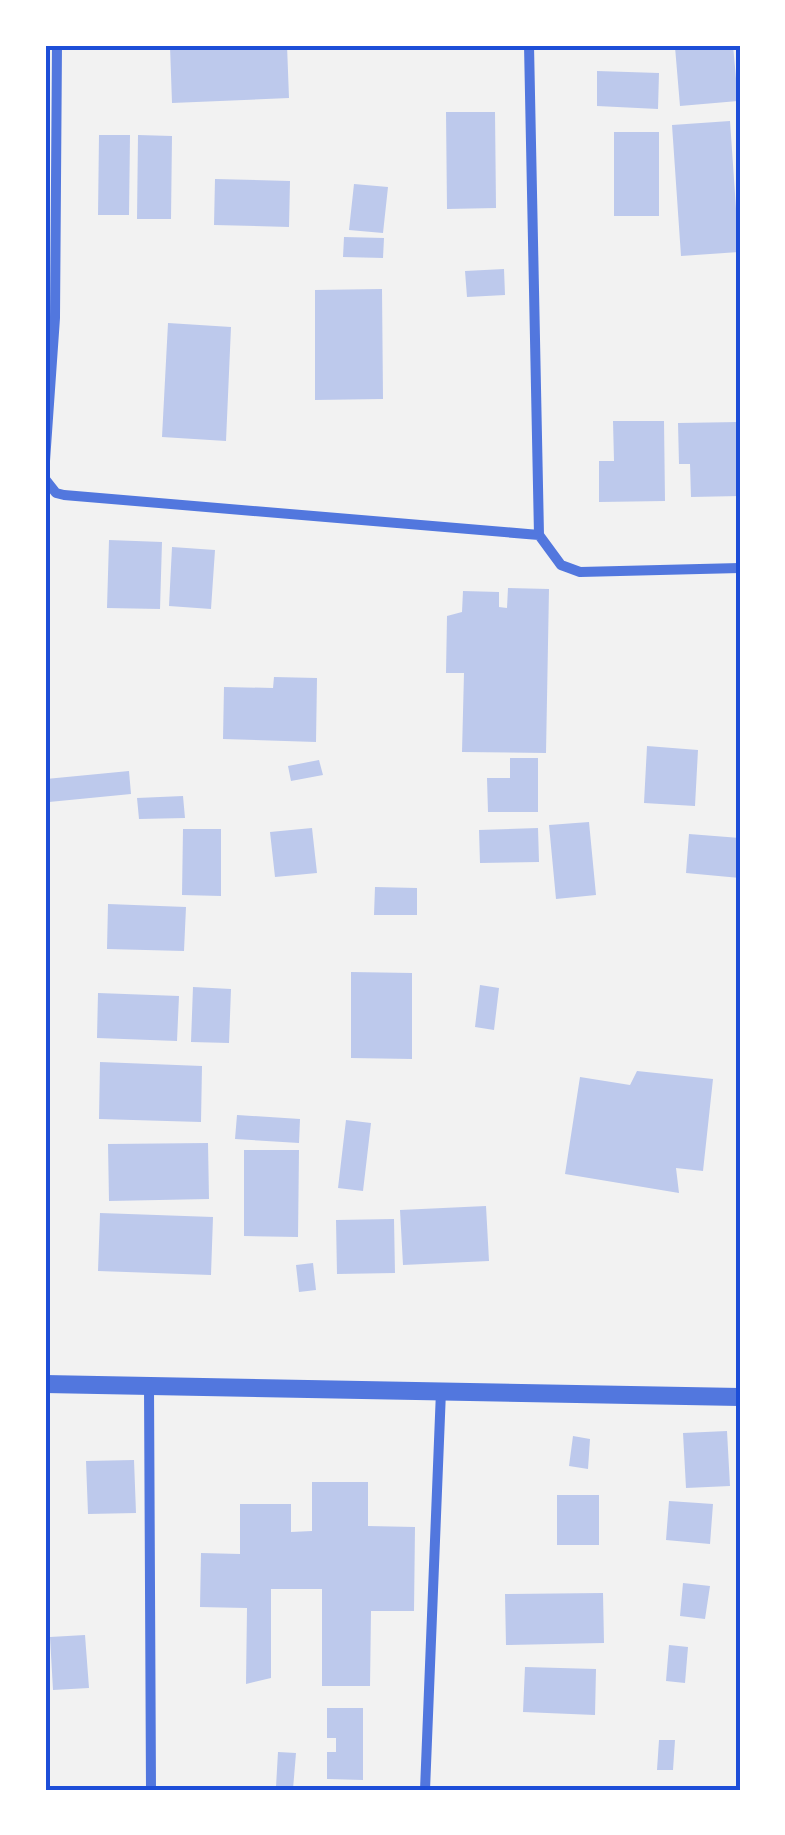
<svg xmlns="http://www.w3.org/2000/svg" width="785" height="1835" font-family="'Titillium Web',sans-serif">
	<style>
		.building { fill: #bdc9ec }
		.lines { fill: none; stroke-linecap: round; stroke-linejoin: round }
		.minor { stroke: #5277de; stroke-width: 10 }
		.tertiary { stroke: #5277de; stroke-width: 18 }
		.neatline { fill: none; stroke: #1d4ed8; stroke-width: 4 }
	</style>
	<rect width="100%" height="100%" fill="#f2f2f2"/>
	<path class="building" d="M287,45L289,98L172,103L170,46Z
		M696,45H733L738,101L680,106L675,47Z
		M597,71L659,73L658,109L597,106Z
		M446,112H495L496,208L447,209Z
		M730,121L739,252L681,256L672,125Z
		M614,132H659V216H614Z
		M99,135H130L129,215H98Z
		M138,135L172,136L171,219H137Z
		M215,179L290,181L289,227L214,225Z
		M354,184L388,187L383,233L349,230Z
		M344,237L384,238L383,258L343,257Z
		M504,269L505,295L467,297L465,271Z
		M382,289L383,399L315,400V290Z
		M168,323L231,327L226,441L162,437Z
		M613,421H664L665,501L599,502V461H614Z
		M739,422L740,496L691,497L690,464H679L678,423Z
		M109,540L162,542L160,609L107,608Z
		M172,547L215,550L211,609L169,606Z
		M508,588L549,589L546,753L462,752L464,673H446L447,616L462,612L463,591L499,592V607L507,608Z
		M274,677L317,678L316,742L223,739L224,687L273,688Z
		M647,746L698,750L695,806L644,803Z
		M510,758H538V812H488L487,778H510Z
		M319,760L323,775L291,781L288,766Z
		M129,771L131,794L49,802L46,779Z
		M183,796L185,818L139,819L137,798Z
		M589,822L596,895L556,899L549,825Z
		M312,828L317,873L275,877L270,832Z
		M538,828L539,862L480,863L479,830Z
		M183,829H221V896L182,895Z
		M689,834L740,838V878L686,873Z
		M375,887L417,888V915H374Z
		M108,904L186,907L184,951L107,949Z
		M351,972L412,973V1059L351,1058Z
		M480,985L499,988L494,1030L475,1027Z
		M193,987L231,989L229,1043L191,1042Z
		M98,993L179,996L177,1041L97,1038Z
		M100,1062L202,1066L201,1122L99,1119Z
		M637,1071L713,1079L703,1171L676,1168L679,1193L565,1174L580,1077L630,1085Z
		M237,1115L300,1119L299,1143L235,1139Z
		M346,1120L371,1123L363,1191L338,1188Z
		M208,1143L209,1199L109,1201L108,1144Z
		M244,1150H299L298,1237L244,1236Z
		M486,1206L489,1261L403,1265L400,1210Z
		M100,1213L213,1217L211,1275L98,1271Z
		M394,1219L395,1273L337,1274L336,1220Z
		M313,1263L316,1290L299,1292L296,1265Z
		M727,1431L730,1486L686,1488L683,1433Z
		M573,1436L590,1439L588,1469L569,1466Z
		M134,1460L136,1513L88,1514L86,1461Z
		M312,1482H368V1526L415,1527L414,1611H371L370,1686H322V1589H271V1678L246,1684L247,1608L200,1607L201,1553L240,1554V1504H291V1532L312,1531Z
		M557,1495H599V1545H557Z
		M669,1501L713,1504L710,1544L666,1540Z
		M683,1583L710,1586L705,1619L680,1616Z
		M603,1593L604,1643L506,1645L505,1594Z
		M85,1635L89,1688L53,1690L50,1637Z
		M669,1645L688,1647L685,1683L666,1681Z
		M525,1667L596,1669L595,1715L523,1712Z
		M327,1708H363V1780L327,1779V1752H336V1738H327Z
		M659,1740H675L673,1770H657Z
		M278,1752L296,1753L293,1789L276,1787Z"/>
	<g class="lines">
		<path class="minor" d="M529,45L539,535
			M45,461L55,318L57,45
			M45,479L56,493L64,495L539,535L561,565L580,572L740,568
			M149,1387L151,1790
			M425,1790L441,1391"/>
		<path class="tertiary" d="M45,1384L740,1397"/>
	</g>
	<rect width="785" height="1835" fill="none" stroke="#ffffff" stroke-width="95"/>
	<rect x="48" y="48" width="690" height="1740" class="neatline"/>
</svg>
